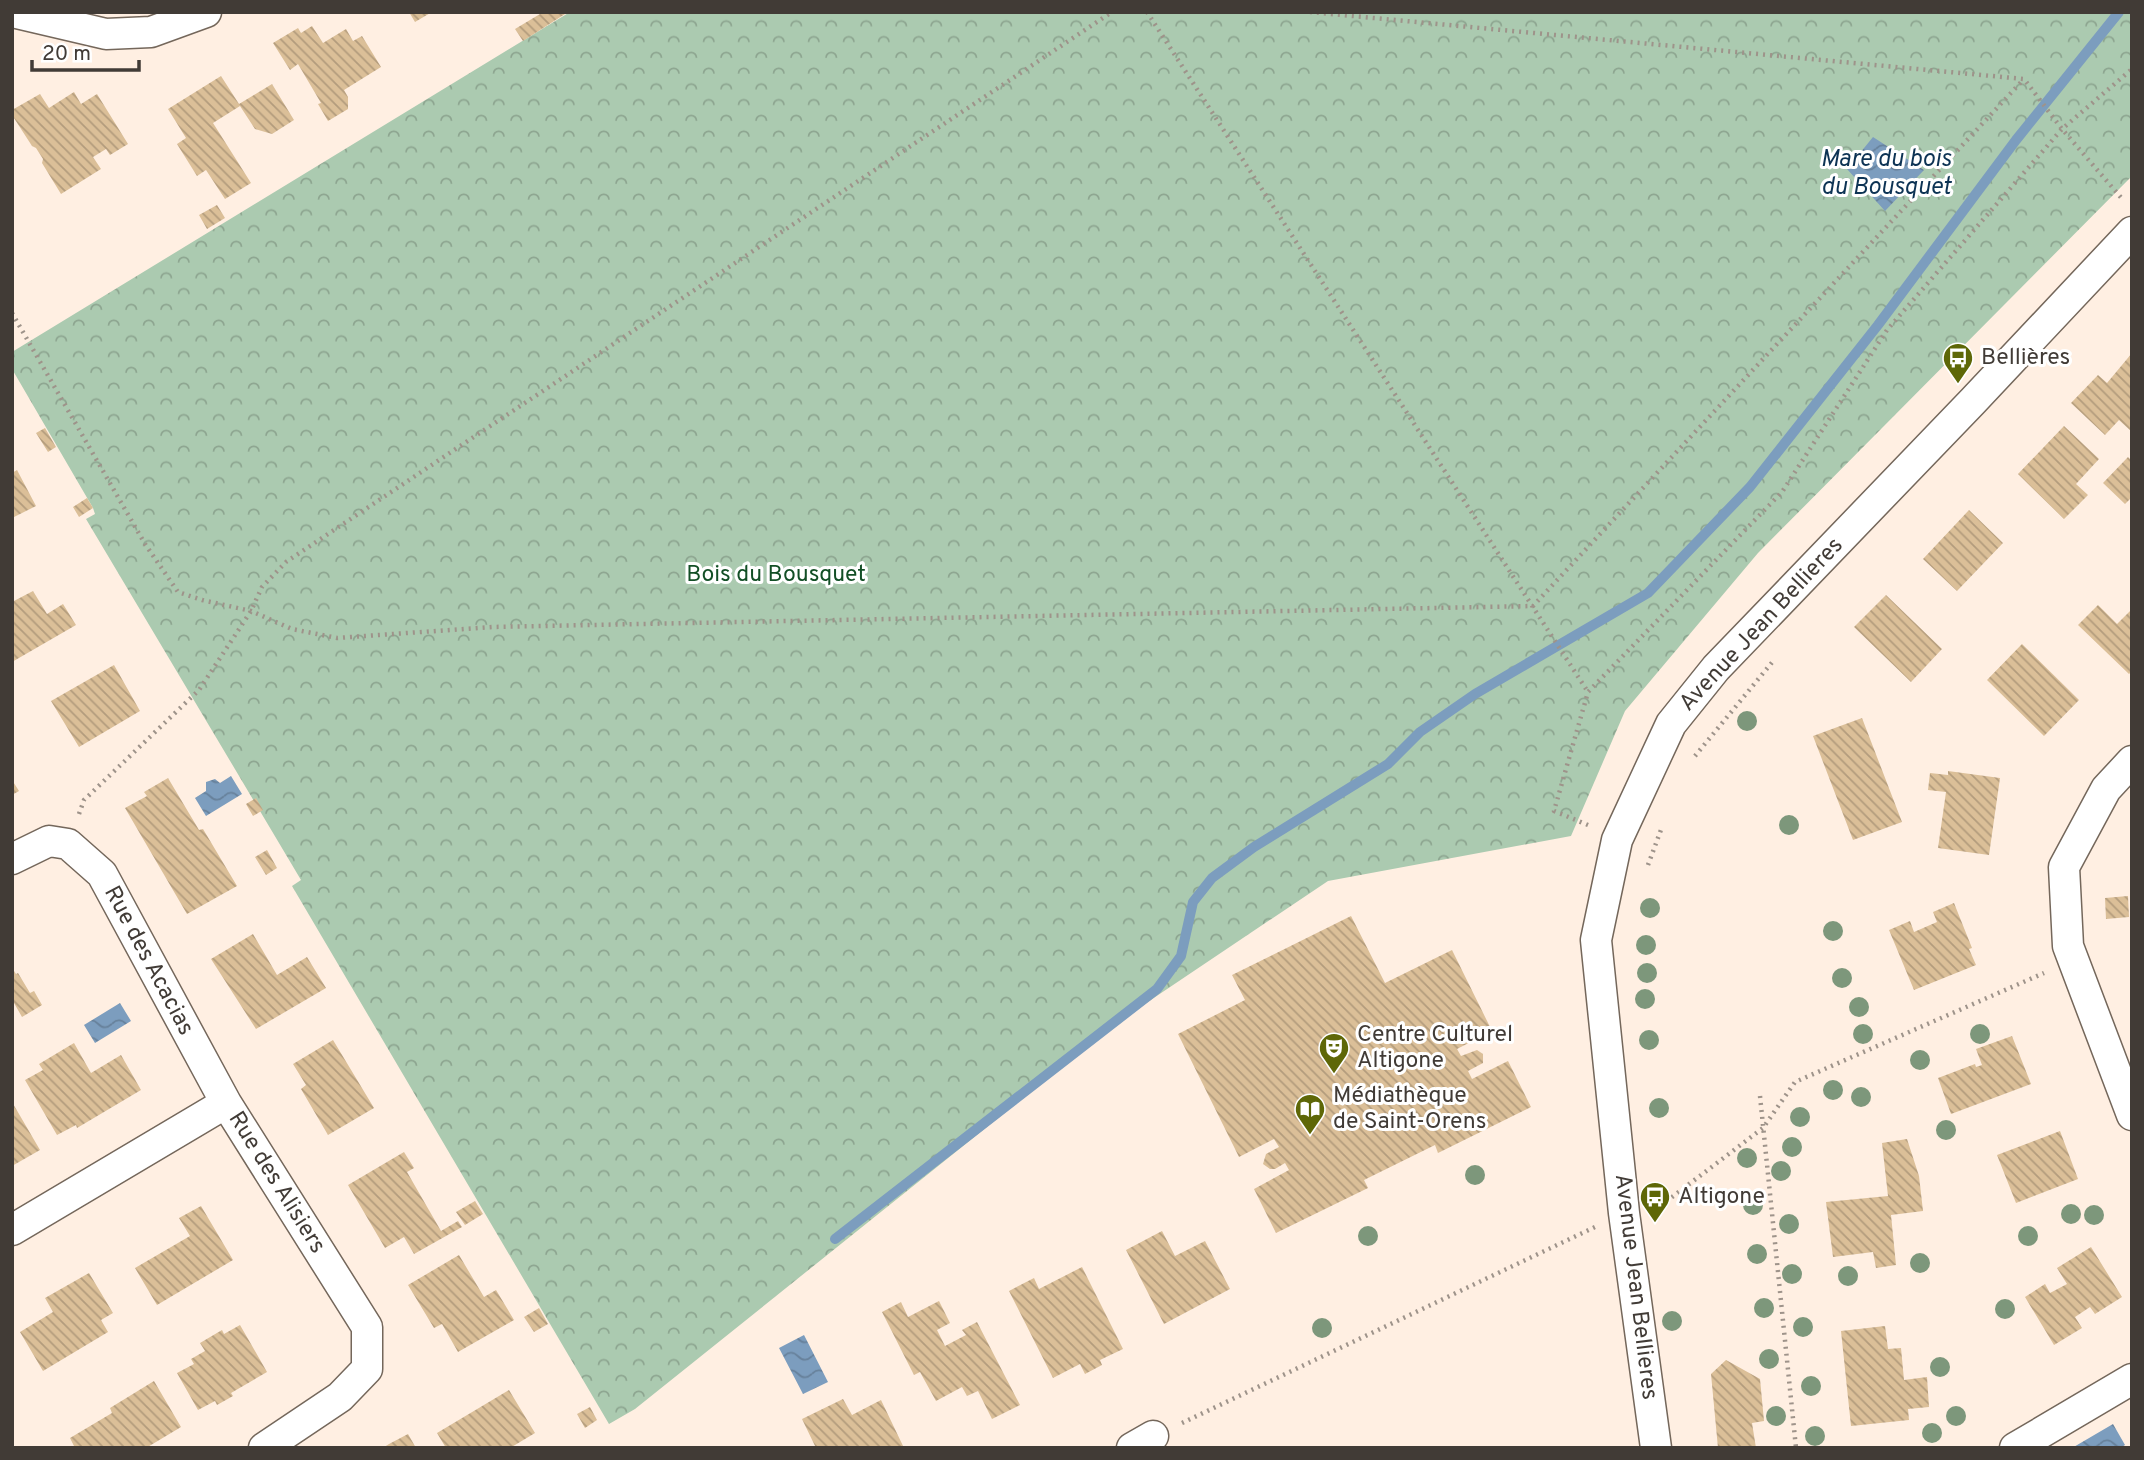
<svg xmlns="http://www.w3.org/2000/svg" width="2144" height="1460" font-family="Overpass,sans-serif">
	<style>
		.forest { fill: url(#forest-crowns) }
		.water { fill: url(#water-waves) }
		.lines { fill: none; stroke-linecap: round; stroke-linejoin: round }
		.stream { stroke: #7c9dbe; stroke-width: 10 }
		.building { fill: url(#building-back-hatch) }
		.street-casing { stroke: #74675b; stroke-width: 33 }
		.path { stroke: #9e938a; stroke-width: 4.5; stroke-dasharray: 2 5; stroke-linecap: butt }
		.street { stroke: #fff; stroke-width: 30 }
		.tree { fill: #7d977b }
		.labels { text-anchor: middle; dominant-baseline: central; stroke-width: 6; stroke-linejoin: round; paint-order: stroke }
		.poi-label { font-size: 23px; fill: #413b36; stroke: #fff; text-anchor: start }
		.park-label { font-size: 23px; fill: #134f26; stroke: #fff }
		.street-label { font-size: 23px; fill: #413b36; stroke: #fff }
		.water-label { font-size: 24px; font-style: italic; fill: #0d3354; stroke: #fff }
	</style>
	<defs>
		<pattern id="forest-crowns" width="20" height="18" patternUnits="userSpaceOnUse" patternTransform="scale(1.75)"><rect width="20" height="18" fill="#abcab0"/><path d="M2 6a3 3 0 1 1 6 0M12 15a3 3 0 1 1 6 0" fill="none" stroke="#8da590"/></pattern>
		<pattern id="water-waves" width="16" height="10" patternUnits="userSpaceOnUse" patternTransform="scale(1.75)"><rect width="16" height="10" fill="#7c9dbe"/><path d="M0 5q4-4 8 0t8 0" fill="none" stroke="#67819b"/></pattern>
		<pattern id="building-back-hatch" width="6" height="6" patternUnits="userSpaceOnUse" patternTransform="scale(1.75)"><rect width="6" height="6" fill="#dbbf98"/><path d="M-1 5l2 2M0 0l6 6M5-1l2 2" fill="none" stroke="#b39c7d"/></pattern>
	</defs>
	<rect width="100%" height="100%" fill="#ffefe2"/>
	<path class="forest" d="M570,12H2132V176L1758,553L1625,711L1571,836L1328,881L1118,1022L635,1409L609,1424L292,886L301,880L86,519L95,514L93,508L12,369V352Z"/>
	<path class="water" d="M1873,137L1924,170L1885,211L1847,169Z
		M231,776L242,794L206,816L195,798L206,791V782L215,779L220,783Z
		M120,1003L131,1021L95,1043L84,1025Z
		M804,1335L828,1382L803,1394L779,1348Z
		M2113,1424L2125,1445L2120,1448H2072Z"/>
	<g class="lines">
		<path class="stream" d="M835,1239L1157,989L1181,956L1193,902L1212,878L1254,847L1388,764L1420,732L1475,694L1648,593L1750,487L1878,325L2016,140L2119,12"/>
	</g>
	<path class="building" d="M409,12H432L415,22Z
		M539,12H564L565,14L523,41L515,29L540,14Z
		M312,26L323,43L346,29L353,41L362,36L381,67L344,90L348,97V109L328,121L318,104L321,103L298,64L290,70L273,43L298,28L301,33Z
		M221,76L239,104L272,84L294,120L272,134L255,129L240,106L213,123L251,183L225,199L206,170L197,176L177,144L186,138L168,109Z
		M74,92L81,104L97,94L128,144L110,155L106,149L93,157L101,169L61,194L42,163L43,159L36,148L32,146L12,115V110L40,94L49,108Z
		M217,205L225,218L207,229L199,215Z
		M2132,353V432L2119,420L2105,435L2071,403L2098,375L2107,383Z
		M2064,426L2099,459L2076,484L2088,495L2064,519L2018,474Z
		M45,428L56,447L48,452L36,433Z
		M2128,457L2132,461V497L2125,504L2103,483Z
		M17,470L36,506L12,518V473Z
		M87,498L93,508L79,517L73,507Z
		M1969,510L2003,543L1957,591L1923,559Z
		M33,591L47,614L63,604L76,625L12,662V602Z
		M1886,595L1942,649L1911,682L1854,627Z
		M2098,605L2117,624L2132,609V671L2129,674L2078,625Z
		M2022,644L2079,700L2044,736L1987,680Z
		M114,665L140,711L79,747L51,701Z
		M1862,718L1902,822L1853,840L1813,736Z
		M1948,771L2000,778L1989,855L1938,848L1946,792L1928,790L1930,773L1948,775Z
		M168,778L199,830L203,829L237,886L187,914L125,808L147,796L144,792Z
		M12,780L19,791L12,795Z
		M256,798L263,810L253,816L246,804Z
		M267,850L277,868L266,875L255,857Z
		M2128,896L2129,917L2106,919L2105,898Z
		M1954,903L1972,948L1969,949L1976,965L1914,990L1889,930L1910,921L1914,932L1937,922L1933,912Z
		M1351,916L1385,983L1452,950L1492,1031L1457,1049L1461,1056L1477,1050L1483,1054V1063L1468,1071L1472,1079L1508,1061L1531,1107L1438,1153L1435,1145L1364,1180L1368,1188L1276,1233L1254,1189L1289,1170L1285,1163L1275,1169H1270L1263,1164L1266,1154L1279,1147L1274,1139L1239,1157L1178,1034L1245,1000L1232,975Z
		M253,934L277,975L307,957L326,988L256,1029L211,959Z
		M12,968L16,974L18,973L30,993L34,991L42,1005L22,1017L14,1003L12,1005Z
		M2012,1036L2031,1084L1951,1114L1938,1078L1975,1064L1976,1067L1982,1065L1976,1049Z
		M333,1040L374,1108L328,1135L301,1089L306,1085L293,1064Z
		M74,1043L91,1073L121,1055L141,1090L77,1128L76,1125L57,1135L25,1080L43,1070L39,1064Z
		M12,1102L40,1150L12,1166Z
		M2060,1131L2078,1179L2016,1203L1997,1155Z
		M1907,1139L1919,1176L1923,1211L1891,1215L1896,1265L1876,1268L1873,1252L1833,1257L1826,1202L1888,1196L1882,1143Z
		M404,1152L414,1168L407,1172L441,1231L458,1221L462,1227L414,1254L404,1237L385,1248L348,1185Z
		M475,1201L483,1214L465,1225L456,1212Z
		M201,1206L233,1260L157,1305L135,1268L190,1236L179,1218Z
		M1162,1231L1175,1256L1205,1241L1230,1289L1164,1324L1126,1250Z
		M2091,1247L2122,1297L2095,1314L2090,1307L2075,1317L2082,1328L2054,1345L2025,1297L2045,1284L2050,1293L2067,1284L2057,1268Z
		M459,1255L484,1297L496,1290L514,1320L458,1352L442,1324L434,1328L408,1285Z
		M1082,1267L1123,1349L1100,1360L1102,1365L1085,1374L1080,1364L1053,1378L1009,1291L1034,1278L1039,1289Z
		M89,1273L113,1313L101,1320L108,1332L43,1371L20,1332L53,1312L45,1298Z
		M939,1301L950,1323L937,1330L945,1346L966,1335L962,1330L977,1322L1020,1405L992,1419L978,1391L967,1396L962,1387L936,1401L920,1372L914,1375L882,1312L901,1302L908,1317Z
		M539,1308L548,1324L534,1332L524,1317Z
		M240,1325L267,1372L231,1393L233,1396L217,1405L215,1401L198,1410L177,1373L194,1364L191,1359L205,1351L200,1343L222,1330L224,1334Z
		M1885,1326L1888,1349L1901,1348L1904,1380L1927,1377L1929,1407L1908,1409L1909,1420L1851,1426L1841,1331Z
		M1726,1360L1760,1379L1764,1421L1752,1423L1756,1448H1718L1711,1374Z
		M154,1381L181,1427L146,1448H75L70,1438L112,1413L110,1408Z
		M509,1390L535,1433L510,1448H446L437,1433Z
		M843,1399L852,1415L881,1400L904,1448H816L802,1419Z
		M590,1407L597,1420L585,1428L577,1414Z
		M408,1434L416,1448H383L389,1444Z"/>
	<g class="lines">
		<g class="street-casing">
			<path id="street" d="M12,12L106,34L151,32L206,12
				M2132,761L2106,789L2064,867L2068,946L2132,1115
				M12,859L49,841L68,844L102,874L226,1103
				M12,1230L226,1103L367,1327V1369L340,1397L264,1448
				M1132,1448L1153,1436
				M1656,1448L1624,1213L1596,940L1617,840L1671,724L1716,668L1973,401L2132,232
				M2015,1448L2132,1379"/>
		</g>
		<path class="path" d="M1147,12L1588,692
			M1310,12L2024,79L2062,129L2124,201
			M12,313L145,544L178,592L202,600L251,611L292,629L337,638L492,627L1533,606L2024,79
			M1695,756L1774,660
			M79,814L84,800L199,690L251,611L262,587L286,562L1112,12
			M1588,825L1554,811L1588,692L1782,492L1887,330L2062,129L2132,69
			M1648,865L1662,827
			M1760,1096L1796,1448
			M1655,1210L1763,1128L1795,1082L2044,973
			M1182,1423L1595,1227"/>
		<use href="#street" class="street"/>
	</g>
	<g class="tree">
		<circle cx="1747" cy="721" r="10"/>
		<circle cx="1789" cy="825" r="10"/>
		<circle cx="1650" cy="908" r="10"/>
		<circle cx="1833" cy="931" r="10"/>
		<circle cx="1646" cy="945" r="10"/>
		<circle cx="1647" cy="973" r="10"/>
		<circle cx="1842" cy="978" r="10"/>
		<circle cx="1645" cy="999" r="10"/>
		<circle cx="1859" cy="1007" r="10"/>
		<circle cx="1863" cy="1034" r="10"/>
		<circle cx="1980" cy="1034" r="10"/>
		<circle cx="1649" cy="1040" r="10"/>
		<circle cx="1920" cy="1060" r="10"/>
		<circle cx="1833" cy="1090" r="10"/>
		<circle cx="1861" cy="1097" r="10"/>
		<circle cx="1659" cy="1108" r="10"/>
		<circle cx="1800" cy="1117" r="10"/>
		<circle cx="1946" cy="1130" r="10"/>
		<circle cx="1792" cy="1147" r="10"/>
		<circle cx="1747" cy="1158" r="10"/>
		<circle cx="1781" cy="1171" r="10"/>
		<circle cx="1475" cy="1175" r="10"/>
		<circle cx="1753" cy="1205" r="10"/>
		<circle cx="2071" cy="1214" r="10"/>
		<circle cx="2094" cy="1215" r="10"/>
		<circle cx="1789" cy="1224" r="10"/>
		<circle cx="1368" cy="1236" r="10"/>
		<circle cx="2028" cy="1236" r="10"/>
		<circle cx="1757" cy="1254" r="10"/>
		<circle cx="1920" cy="1263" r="10"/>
		<circle cx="1792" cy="1274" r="10"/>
		<circle cx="1848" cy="1276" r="10"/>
		<circle cx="1764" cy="1308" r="10"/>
		<circle cx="2005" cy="1309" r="10"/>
		<circle cx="1672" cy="1321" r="10"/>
		<circle cx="1803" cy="1327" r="10"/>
		<circle cx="1322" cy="1328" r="10"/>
		<circle cx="1769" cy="1359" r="10"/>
		<circle cx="1940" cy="1367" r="10"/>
		<circle cx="1811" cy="1386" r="10"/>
		<circle cx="1776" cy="1416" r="10"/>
		<circle cx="1956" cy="1416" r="10"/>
		<circle cx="1932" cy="1433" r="10"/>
		<circle cx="1815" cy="1436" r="10"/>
	</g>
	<defs>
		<g id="bus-pin" transform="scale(1.575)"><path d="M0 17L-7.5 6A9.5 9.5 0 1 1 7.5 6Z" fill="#5e6707" stroke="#fff"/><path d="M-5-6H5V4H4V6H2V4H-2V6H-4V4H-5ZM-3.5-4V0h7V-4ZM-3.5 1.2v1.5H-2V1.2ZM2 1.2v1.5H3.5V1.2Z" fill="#fff"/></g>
		<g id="theatre-pin" transform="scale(1.575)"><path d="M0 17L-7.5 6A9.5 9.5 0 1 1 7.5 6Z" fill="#5e6707" stroke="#fff"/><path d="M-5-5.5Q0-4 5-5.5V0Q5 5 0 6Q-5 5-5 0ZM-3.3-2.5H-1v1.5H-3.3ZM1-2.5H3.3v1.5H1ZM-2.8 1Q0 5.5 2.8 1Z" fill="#fff"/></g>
		<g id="library-pin" transform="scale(1.575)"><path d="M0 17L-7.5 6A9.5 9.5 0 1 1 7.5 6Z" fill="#5e6707" stroke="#fff"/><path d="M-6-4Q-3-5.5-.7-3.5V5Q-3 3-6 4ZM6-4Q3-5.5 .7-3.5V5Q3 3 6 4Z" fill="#fff"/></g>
	</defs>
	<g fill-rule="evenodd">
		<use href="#bus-pin" x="1958" y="358"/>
		<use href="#theatre-pin" x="1334" y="1048"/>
		<use href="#library-pin" x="1310" y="1109"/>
		<use href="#bus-pin" x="1655" y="1197"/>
	</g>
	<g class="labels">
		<g class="poi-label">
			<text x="1981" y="358">Bellières</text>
			<text x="1357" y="1035">Centre Culturel<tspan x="1357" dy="26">Altigone</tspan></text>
			<text x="1333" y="1096">Médiathèque<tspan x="1333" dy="26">de Saint-Orens</tspan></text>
			<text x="1678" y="1197">Altigone</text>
		</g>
		<g class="park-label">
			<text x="776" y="575">Bois du Bousquet</text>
		</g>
		<g class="street-label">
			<text transform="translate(1762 625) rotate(-47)">Avenue Jean Bellieres</text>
			<text transform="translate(148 961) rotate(62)">Rue des Acacias</text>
			<text transform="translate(276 1183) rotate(58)">Rue des Alisiers</text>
			<text transform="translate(1635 1287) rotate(83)">Avenue Jean Bellieres</text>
		</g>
		<g class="water-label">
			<text x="1886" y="160">Mare du bois<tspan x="1886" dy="28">du Bousquet</tspan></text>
		</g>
	</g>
	<rect width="2144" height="1460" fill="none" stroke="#413b36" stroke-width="28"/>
	<path d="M32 60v10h107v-10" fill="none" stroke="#413b36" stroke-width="3.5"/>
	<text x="42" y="60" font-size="21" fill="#413b36" stroke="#ffffff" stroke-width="5" paint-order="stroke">20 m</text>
</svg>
